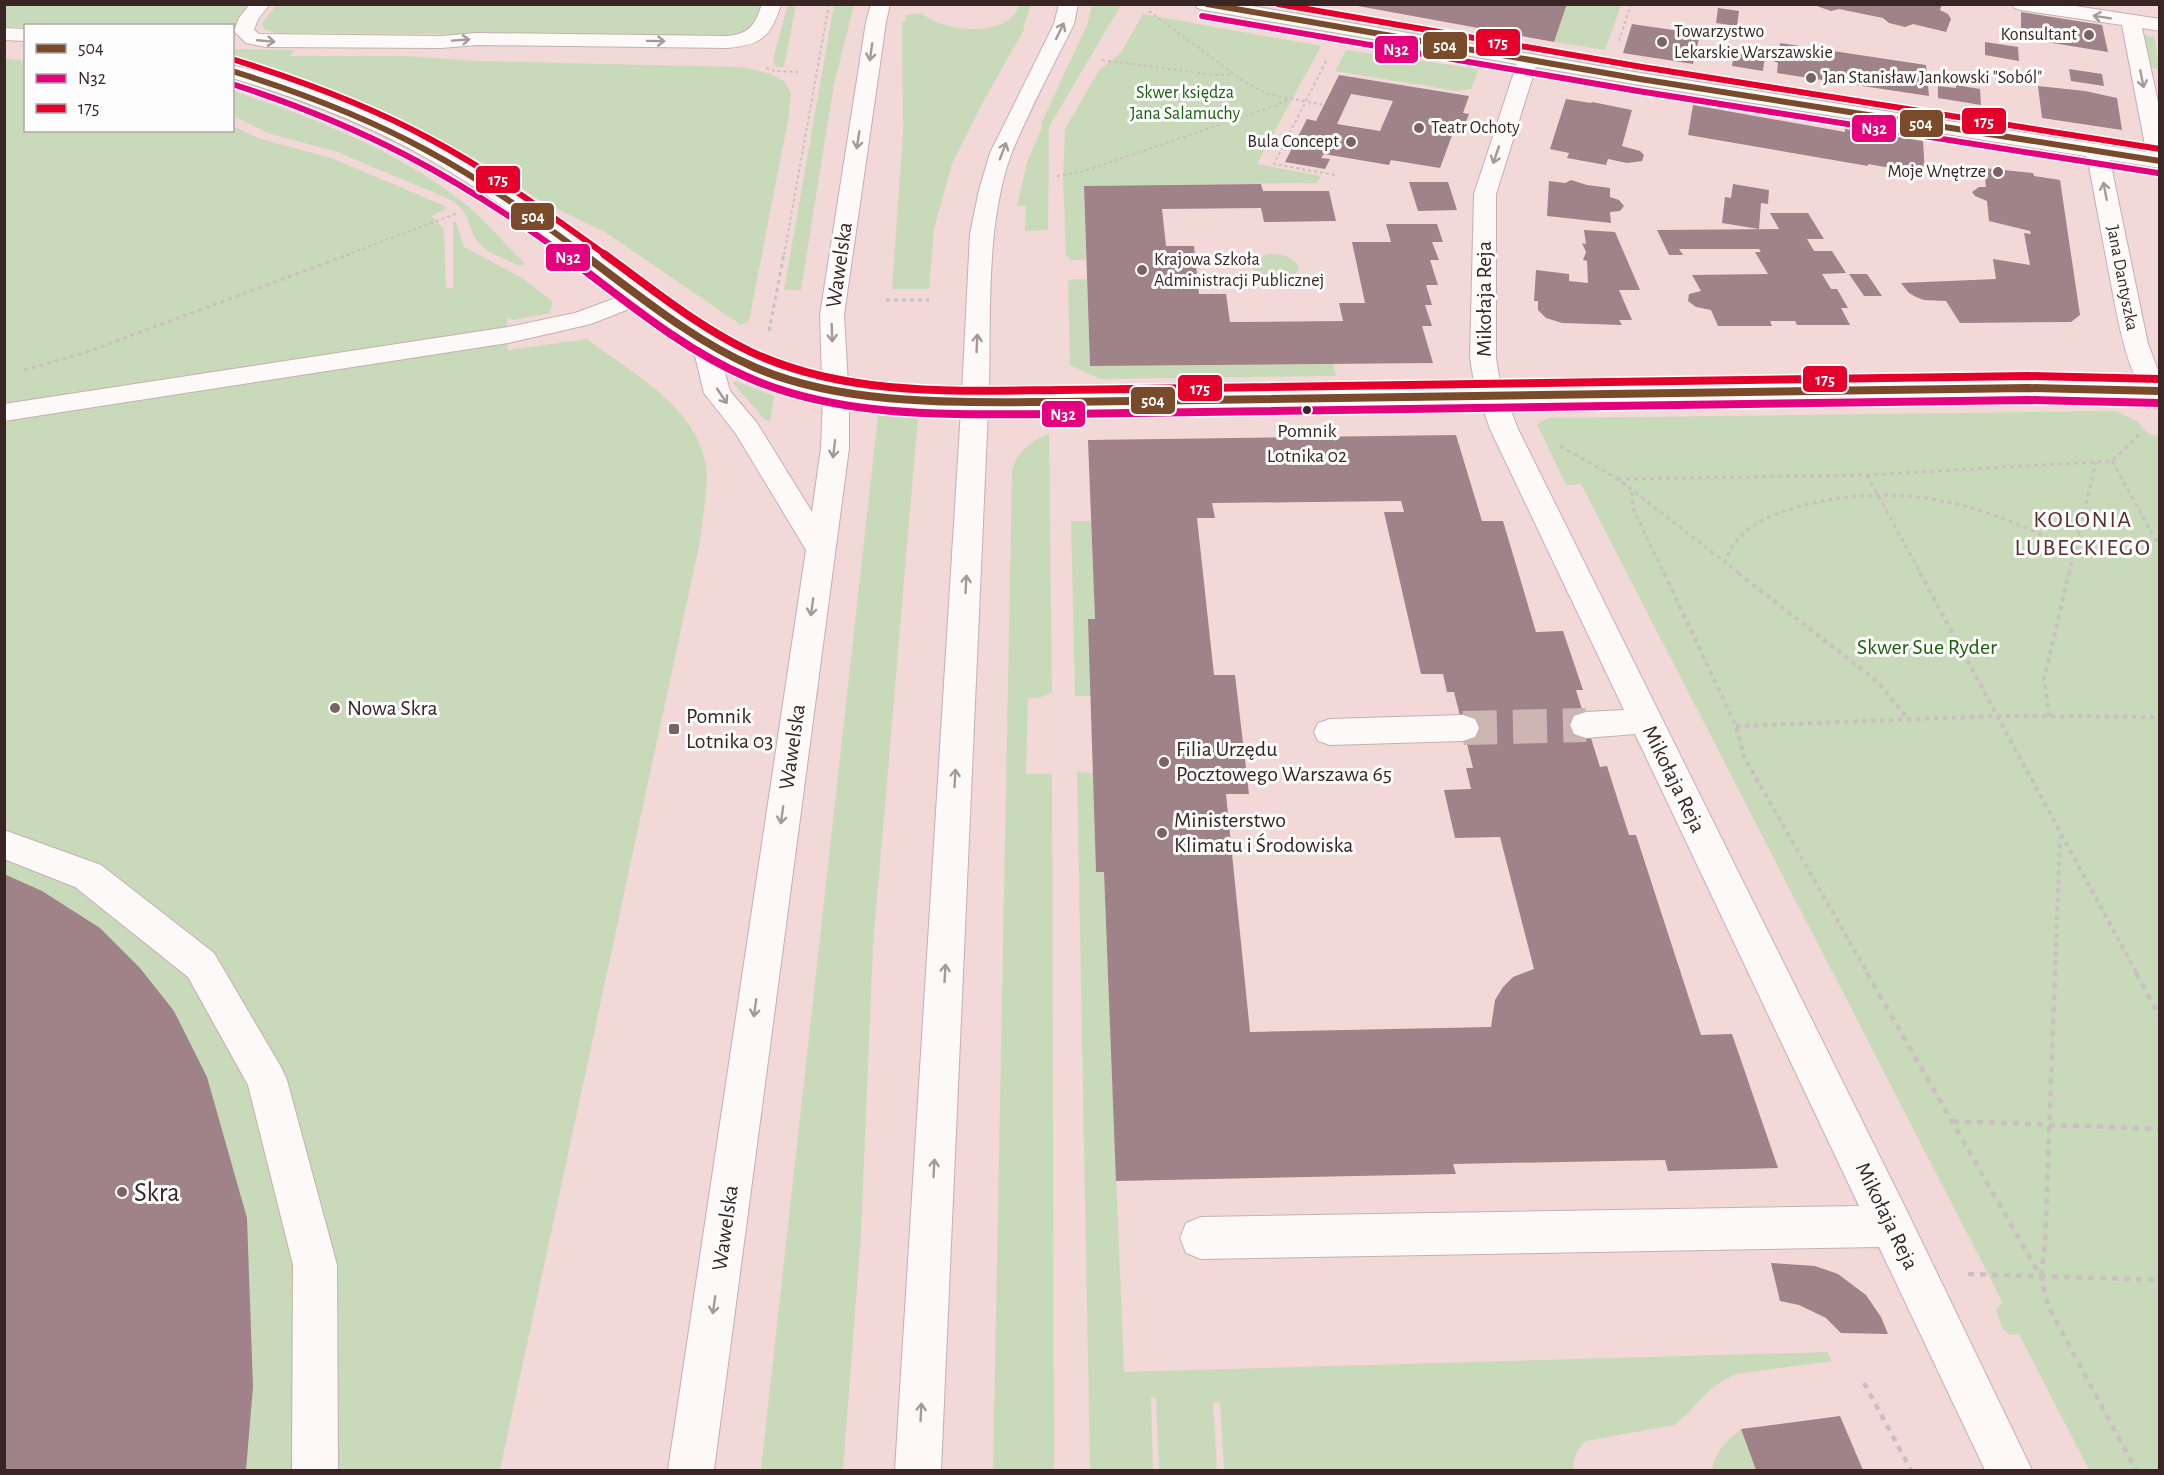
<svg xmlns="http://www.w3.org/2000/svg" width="2164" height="1475" font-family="'Alegreya Sans',sans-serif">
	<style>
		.green { fill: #c9daba }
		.building { fill: #a08289; fill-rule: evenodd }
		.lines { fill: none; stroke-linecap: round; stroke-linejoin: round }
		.minor-tunnel { stroke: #cdb5b4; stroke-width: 34; stroke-dasharray: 34 16; stroke-linecap: butt }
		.minor-casing { stroke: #c5b0af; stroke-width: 2 }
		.major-casing { stroke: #c5b0af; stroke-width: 2 }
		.path-far3 { stroke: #cac0c0; stroke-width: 2; stroke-dasharray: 3 3; stroke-linecap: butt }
		.path-far2 { stroke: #cac0c0; stroke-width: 3; stroke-dasharray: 4 4; stroke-linecap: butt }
		.path-far1 { stroke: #cac0c0; stroke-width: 4; stroke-dasharray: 4.5 4.5; stroke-linecap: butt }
		.path { stroke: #cac0c0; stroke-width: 4.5; stroke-dasharray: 6 6; stroke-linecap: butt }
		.minor { fill: #fdf9f9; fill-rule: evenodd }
		.major { fill: #fdf9f9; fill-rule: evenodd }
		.bus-1-far1-casing { stroke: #fdfdfd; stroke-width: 9 }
		.bus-1-casing { stroke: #fdfdfd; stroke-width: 11 }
		.bus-2-far1-casing { stroke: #fdfdfd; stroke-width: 9 }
		.bus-2-casing { stroke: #fdfdfd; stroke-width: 11 }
		.bus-3-far1-casing { stroke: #fdfdfd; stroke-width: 9 }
		.bus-3-casing { stroke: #fdfdfd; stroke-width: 11 }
		.bus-1-far1 { stroke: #7a4b2a; stroke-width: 6 }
		.bus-1 { stroke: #7a4b2a; stroke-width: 8 }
		.bus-2-far1 { stroke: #e5007d; stroke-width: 6 }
		.bus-2 { stroke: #e5007d; stroke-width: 8 }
		.bus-3-far1 { stroke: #e4002b; stroke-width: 6 }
		.bus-3 { stroke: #e4002b; stroke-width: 8 }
		.oneway { stroke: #a59a99 }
		.poi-dot { fill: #7a6463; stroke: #fdfdfd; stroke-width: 2 }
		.bus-dot { fill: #392524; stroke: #fdfdfd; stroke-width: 2 }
		.labels { text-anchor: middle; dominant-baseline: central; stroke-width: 6; stroke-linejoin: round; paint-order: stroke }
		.far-poi-label { font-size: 18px; fill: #392524; stroke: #fdfdfd; text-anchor: start }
		.far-park-label { font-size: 18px; fill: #19600e; stroke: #fdfdfd }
		.far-street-label { font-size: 18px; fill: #392524; stroke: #fdfdfd }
		.bus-label { font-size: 20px; fill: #392524; stroke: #fdfdfd }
		.street-label { font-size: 22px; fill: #392524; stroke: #fdfdfd }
		.park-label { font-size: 22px; fill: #19600e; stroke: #fdfdfd }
		.poi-label { font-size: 22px; fill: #392524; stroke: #fdfdfd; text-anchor: start }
		.neighbourhood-label { font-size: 24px; letter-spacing: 1.5px; fill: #5b302f; stroke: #fdfdfd }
		.near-poi-label { font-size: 27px; fill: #392524; stroke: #fdfdfd; text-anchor: start }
		.line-badge { stroke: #fdfdfd; stroke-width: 2 }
		.badge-label { font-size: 16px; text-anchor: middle; font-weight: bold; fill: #fff }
	</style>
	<rect width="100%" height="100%" fill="#f2d9d8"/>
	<path class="green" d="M277,4L762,5L757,24L744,32L723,36L275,33L264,29L262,23Z
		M788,4L796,5L784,67H776L773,59Z
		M5,5H252L233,29L232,26L5,27Z
		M834,5H854L834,84L801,290H784Z
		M1019,5H1031L1023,27L1025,28L983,102L952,164L934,229L929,289H892L903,134L902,22L906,21L905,15L922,13C942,33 1011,38 1019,5Z
		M1092,5H1121L1049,127L1048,230L1025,231L1026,206H1017L1027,162L1043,125L1041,124L1087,25Z
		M1567,5H1621L1605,50L1554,42Z
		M1143,14L1321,46L1257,164L1321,176L1317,183L1084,186L1086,260H1071L1066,255L1063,179L1065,129L1100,69L1120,54Z
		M2143,35L2153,36L2155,39L2159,69L2149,68Z
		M233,49L294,50L290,56H406L477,61L741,67L771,74L784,81L791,93L789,115L749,321L741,325L605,232L544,203L481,162L430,134L341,93L233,59Z
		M1346,50L1479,69L1471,89L1457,91L1335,71Z
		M4,58L25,61L26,130H232L233,126L258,138L331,158L443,205L447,208L432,216L444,229L446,289L453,288V222H456L464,247L524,279L553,302L550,313L513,320L507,317L508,350L587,339C633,374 705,411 707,476C707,497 702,520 700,541L500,1470H5Z
		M233,91C315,118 402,152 470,208C489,225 507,246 525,264L520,266C508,260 491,255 482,246C464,229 475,212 447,198L337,152L268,133L233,116Z
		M1268,254C1281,254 1294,256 1299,268C1292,287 1254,285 1252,265L1255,260Z
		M1074,279H1087L1090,366L1333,364L1336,376L1100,379L1070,365L1068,281Z
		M736,381L774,396L770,421L765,420L733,383Z
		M2116,411L2137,421L2148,434L2160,435L2159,1470H2089L2019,1334L2010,1335L2002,1328L1996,1310L2002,1302L1971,1241L1581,484L1566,485L1537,424L1549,418Z
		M878,416L918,417L873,946L861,1234L843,1470H761Z
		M1049,434L1052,692L1039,698H1028L1026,774H1052L1054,1470H993L1012,472C1014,454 1033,439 1049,434Z
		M1071,521H1091L1095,619L1091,696H1075Z
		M1077,772L1093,773L1096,872H1104L1124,1372L1827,1352L1832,1361L1737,1374C1705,1386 1699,1407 1674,1425L1586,1441C1577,1450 1572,1458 1574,1470H1224L1220,1403L1213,1402L1217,1470H1159L1156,1398H1151L1153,1470H1090Z
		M1741,1429L1756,1470H1712C1716,1451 1725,1442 1741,1429Z"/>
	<path class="building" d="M1347,4H1567L1554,42Z
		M1811,4H1942L1940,10L1948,14L1951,19L1946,32L1913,24L1905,27L1889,23L1883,18L1839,9L1831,11Z
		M1718,8L1739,11L1737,26L1716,23Z
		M2021,12L2102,25L2108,52L2021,38Z
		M1632,24L1700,34L1693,64L1623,53Z
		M1985,42L2018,47L2019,61L1985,55Z
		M1780,43L1926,65L1929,96L1777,73L1778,63L1773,61V56L1779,55Z
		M1734,52L1765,56L1763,71L1732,66Z
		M2069,69L2102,74L2104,86L2071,81Z
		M1339,75L1469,96L1463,113L1469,114L1465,124L1457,122L1440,168L1391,160L1389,165L1324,154L1321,158L1330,159L1325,169L1285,162L1307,119L1316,121ZM1351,94L1393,101L1380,131L1337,124Z
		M1956,85L1980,89L1981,105L1938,98V86L1956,88Z
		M2038,86L2085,91L2117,98L2122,130L2042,118Z
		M1566,99L1591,103L1592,102L1632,110L1622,146L1640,151L1644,155L1642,161L1627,163L1608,159L1606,165L1567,158L1569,153L1550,149Z
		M1693,105L1845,132V129L1923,141L1925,173L1919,172L1912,177L1899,175L1891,168L1868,164V166L1688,135Z
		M1984,168L2033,173L2034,176L2060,180L2080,315L2071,322L1960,323L1946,301L1924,300L1916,297L1909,293L1901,283L1996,279L1993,259L2030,265L2024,233L2031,234L2030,231L1989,221L1987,201L1975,196L1972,192L1979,187H1986Z
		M1571,180L1587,185L1610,188V197L1619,200L1624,206L1620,211L1610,212L1611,223L1547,216L1549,181L1565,183Z
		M1409,182H1448L1457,210L1418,211Z
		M1261,184L1263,191H1329L1336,221L1264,222L1261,208L1162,209L1166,246H1194L1199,294H1226L1230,322L1343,321L1339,303H1365L1352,242H1391L1386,224H1437L1443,242H1432L1439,260H1430L1438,285H1426L1432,305H1425L1432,326H1422L1433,363L1090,366L1084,186Z
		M1733,184L1769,190L1768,204L1761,203L1759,229L1722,223L1725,197L1731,198Z
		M1770,213H1808L1824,239H1807L1814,251H1832L1846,273L1822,274L1831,289H1837L1848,308H1841L1850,325H1797L1795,321H1770L1772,326H1718L1711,310L1696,307L1688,301L1689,294L1701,291L1692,275L1768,274L1755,252H1761L1759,249H1679L1683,255H1669L1657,230L1779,229Z
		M1584,230L1615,232L1640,290H1619L1632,320H1619L1622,325L1562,323L1546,318L1538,310V301H1534L1536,270L1569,274V281L1588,283L1587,261L1583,260L1586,252L1582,243L1586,244Z
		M1849,274H1867L1882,296H1864Z
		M1456,435L1482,521H1503L1536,632L1563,631L1583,690H1576L1600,767L1607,766L1629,835H1636L1701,1035L1732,1034L1778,1168L1668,1171L1665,1160L1453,1164L1456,1174L1116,1181L1104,872H1096L1088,619H1095L1088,440ZM1401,501L1404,512H1384L1421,674H1443L1447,692H1454L1473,768H1466L1471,789L1444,790L1455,838L1500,837L1534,969L1513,977L1503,987L1495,1000L1491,1027L1250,1032L1226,794H1249L1235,675H1214L1197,518H1215L1212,503Z
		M4,874L42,891L100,928L140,968L174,1011L207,1077L247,1218L253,1387L246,1470H4Z
		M1771,1263L1815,1266L1838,1274L1866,1295L1881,1317L1888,1334L1841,1333L1826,1318L1799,1305L1780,1301Z
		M1840,1416L1863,1470H1756L1741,1429Z"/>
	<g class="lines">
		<path class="minor-tunnel" d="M1463,728L1586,725"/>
		<g class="minor-casing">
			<path id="minor" d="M250,4H270L258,19L254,30L259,34L441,36L477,33L727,36C750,34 755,25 762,4H781C771,37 761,45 727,48L477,45L441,48L266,47L246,43L234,31L239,18Z
				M2012,4H2062L2160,19V31L2142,28L2160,111V167L2151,166L2148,161L2122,25L2021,10L2014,8Z
				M1528,54L1535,56L1538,60L1496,194V358L1500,382L1518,429L1907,1211L2032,1470H1985L1879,1247L1201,1259L1186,1253L1180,1238L1186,1223L1201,1217L1859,1206L1635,734L1586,738L1574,734L1570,725L1574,716L1586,712L1624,710L1490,429L1474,382L1470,358L1474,194L1518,60L1521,56Z
				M2097,144L2105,146L2108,151L2148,344L2160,375V409L2151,407C2124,366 2118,319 2109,273C2101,232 2094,192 2086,151L2089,146Z
				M640,289L649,291L652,296L649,301L591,324L508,343L4,421V404L508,327L575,313Z
				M1463,715L1475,719L1479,728L1475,737L1463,741L1330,745L1318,741L1314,732L1318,723L1330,719Z
				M4,830L101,865L214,953L281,1067L287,1080L337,1265L338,1470H292L293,1265L248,1085L188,977L75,887L4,859Z"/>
		</g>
		<g class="major-casing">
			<path id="major" d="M871,4H890L886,22L844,315L848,385L888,389L962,393L970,234L979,190L990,153L1054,24L1059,4H1078L1074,24C1053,66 1030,109 1012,152C985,223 991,318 989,393L2028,380L2160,383V399L2028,396L988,410L941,1470H895L961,410L888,406L849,401V448L714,1470H668L806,550L736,434L704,393L692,343C603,285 523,213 430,160C368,124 301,99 232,78V65C344,93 445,145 539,211C625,271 717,358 822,379L820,315L866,22ZM722,362L754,377L823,396L821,448L812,512L757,423L730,391Z
				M1195,4H1240L1640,73L2160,154V168L1640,85L1204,10L1197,8Z
				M4,28L26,29V41L4,40Z"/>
		</g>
		<path class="path-far3" d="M1149,11L1243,81L1268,94L1324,105
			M1619,41L1631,4
			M1102,60L1214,75H1233
			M1326,61L1274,164L1335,175
			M766,68L775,71L798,72
			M1057,176L1081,172L1278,105L1288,99
			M346,255L458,213
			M784,255L829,4"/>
		<path class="path-far2" d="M886,300H929
			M769,331L784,254
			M24,370L87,352L350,254
			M1560,446L1618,479L1740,574
			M2112,461L2160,548
			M1867,475L1921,574
			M1618,479L1867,475L2112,461L2142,432
			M1632,492L1633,508L1664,574
			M1724,563C1738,527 1766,516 1801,506C1901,480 1986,503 2074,552
			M2069,574L2096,462"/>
		<path class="path-far1" d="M1664,573L1736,726L1744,757L1868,974
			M1738,573L1878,682L1909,720
			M1920,573L2137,974
			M2049,716L2044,679L2069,573
			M1736,726L1998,716L2160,717
			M2055,974L2060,837"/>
		<path class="path" d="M1867,973L2041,1277L2048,1306L2136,1470
			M2136,973L2160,1017
			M1953,1121L2160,1129
			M1968,1274L2160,1280
			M2041,1276L2045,1245L2055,973
			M1864,1383L1911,1470"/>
		<use href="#minor" class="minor"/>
		<use href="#major" class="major"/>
		<g class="bus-1-far1-casing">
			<path id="bus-1-far1" d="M1207,4L1640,79L2160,161
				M232,71C299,92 364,116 426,150C482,180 534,217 585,255"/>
		</g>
		<g class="bus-1-casing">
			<path id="bus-1" d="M583,254C637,294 692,340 754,367C846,407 962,402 1061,402L2028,388L2160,391"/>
		</g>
		<g class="bus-2-far1-casing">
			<path id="bus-2-far1" d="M1202,16L1638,91L2158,173
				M232,84C361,125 456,176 565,255"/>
		</g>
		<g class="bus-2-casing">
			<path id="bus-2" d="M563,254C621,297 680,348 747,377C844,420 958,414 1061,414L2028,400L2160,403"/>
		</g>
		<g class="bus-3-far1-casing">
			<path id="bus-3-far1" d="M1278,4L1642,67L2160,149
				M235,60C302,81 368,105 430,139C492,172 549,214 606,255"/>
		</g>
		<g class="bus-3-casing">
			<path id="bus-3" d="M604,254C651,288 698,327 751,352C847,397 958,391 1061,390L2028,376L2160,379"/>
		</g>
		<use href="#bus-1-far1" class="bus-1-far1"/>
		<use href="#bus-1" class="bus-1"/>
		<use href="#bus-2-far1" class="bus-2-far1"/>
		<use href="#bus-2" class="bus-2"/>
		<use href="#bus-3-far1" class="bus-3-far1"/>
		<use href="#bus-3" class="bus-3"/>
	</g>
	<defs><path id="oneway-shaft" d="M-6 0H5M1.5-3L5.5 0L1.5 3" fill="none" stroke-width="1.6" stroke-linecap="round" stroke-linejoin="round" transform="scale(1.5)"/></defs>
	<g class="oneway">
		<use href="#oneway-shaft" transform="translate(2102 17) rotate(-171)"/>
		<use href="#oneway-shaft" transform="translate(1060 31) rotate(-64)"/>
		<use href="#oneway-shaft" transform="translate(461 40) rotate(-4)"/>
		<use href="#oneway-shaft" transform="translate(266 41) rotate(5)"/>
		<use href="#oneway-shaft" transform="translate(656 41) rotate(1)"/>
		<use href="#oneway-shaft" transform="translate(871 52) rotate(98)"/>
		<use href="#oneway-shaft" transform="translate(2142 79) rotate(79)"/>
		<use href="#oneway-shaft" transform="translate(858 140) rotate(99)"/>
		<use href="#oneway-shaft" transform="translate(1003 151) rotate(-69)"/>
		<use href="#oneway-shaft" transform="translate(1496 155) rotate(109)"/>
		<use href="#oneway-shaft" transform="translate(2105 191) rotate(-101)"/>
		<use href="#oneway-shaft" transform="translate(832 333) rotate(88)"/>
		<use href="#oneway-shaft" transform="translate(977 343) rotate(-87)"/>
		<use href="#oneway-shaft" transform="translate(722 396) rotate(56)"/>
		<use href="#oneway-shaft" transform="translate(834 449) rotate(97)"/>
		<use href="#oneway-shaft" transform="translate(966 584) rotate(-87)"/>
		<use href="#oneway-shaft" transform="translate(812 607) rotate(98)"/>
		<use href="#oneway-shaft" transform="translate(955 778) rotate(-87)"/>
		<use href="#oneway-shaft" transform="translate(782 815) rotate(98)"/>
		<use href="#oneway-shaft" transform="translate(945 973) rotate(-87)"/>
		<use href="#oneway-shaft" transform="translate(755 1008) rotate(98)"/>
		<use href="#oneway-shaft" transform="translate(934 1168) rotate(-87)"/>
		<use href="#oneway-shaft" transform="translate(714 1305) rotate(98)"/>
		<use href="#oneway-shaft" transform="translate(921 1412) rotate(-87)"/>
	</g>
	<g class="poi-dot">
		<circle cx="2089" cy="35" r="6"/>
		<circle cx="1662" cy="42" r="6"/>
		<circle cx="1811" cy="78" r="6"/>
		<circle cx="1419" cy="128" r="6"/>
		<circle cx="1351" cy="142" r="6"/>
		<circle cx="1998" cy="172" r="6"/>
		<circle cx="1142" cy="270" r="6"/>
		<circle cx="335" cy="708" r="6"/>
		<rect x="668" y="723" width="12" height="12" rx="3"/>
		<circle cx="1164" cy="762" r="6"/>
		<circle cx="1162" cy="833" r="6"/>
		<circle cx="122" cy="1192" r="6"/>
	</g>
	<circle class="bus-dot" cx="1307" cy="410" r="5"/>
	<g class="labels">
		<g class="far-poi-label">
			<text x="1674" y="32">Towarzystwo<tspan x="1674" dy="21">Lekarskie Warszawskie</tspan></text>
			<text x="2077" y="35" text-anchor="end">Konsultant</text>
			<text x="1823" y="78">Jan Stanisław Jankowski "Soból"</text>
			<text x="1431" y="128">Teatr Ochoty</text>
			<text x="1339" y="142" text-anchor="end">Bula Concept</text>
			<text x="1986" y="172" text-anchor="end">Moje Wnętrze</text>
			<text x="1154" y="260">Krajowa Szkoła<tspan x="1154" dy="21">Administracji Publicznej</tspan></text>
		</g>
		<g class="far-park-label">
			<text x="1185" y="93">Skwer księdza<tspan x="1185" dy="21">Jana Salamuchy</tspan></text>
		</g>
		<g class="far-street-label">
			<text transform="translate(2122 278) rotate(79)">Jana Dantyszka</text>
		</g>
		<g class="bus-label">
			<text x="1307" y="431">Pomnik<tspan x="1307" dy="25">Lotnika 02</tspan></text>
		</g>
		<g class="street-label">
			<text transform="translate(839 265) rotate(-82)">Wawelska</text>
			<text transform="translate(1484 299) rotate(-90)">Mikołaja Reja</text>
			<text transform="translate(792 747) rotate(-82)">Wawelska</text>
			<text transform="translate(1674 779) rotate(64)">Mikołaja Reja</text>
			<text transform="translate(1887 1216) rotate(64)">Mikołaja Reja</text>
			<text transform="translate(725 1228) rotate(-82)">Wawelska</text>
		</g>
		<g class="park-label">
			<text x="1927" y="647">Skwer Sue Ryder</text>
		</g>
		<g class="poi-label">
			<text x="347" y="708">Nowa Skra</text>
			<text x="686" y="716">Pomnik<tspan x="686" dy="25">Lotnika 03</tspan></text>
			<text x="1176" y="749">Filia Urzędu<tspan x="1176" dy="25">Pocztowego Warszawa 65</tspan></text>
			<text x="1174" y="820">Ministerstwo<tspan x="1174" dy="25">Klimatu i Środowiska</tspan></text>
		</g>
		<g class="neighbourhood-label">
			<text x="2083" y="520">KOLONIA<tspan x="2083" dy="28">LUBECKIEGO</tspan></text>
		</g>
		<g class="near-poi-label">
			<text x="134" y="1192">Skra</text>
		</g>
	</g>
	<g class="line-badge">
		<rect x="1475" y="28" width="46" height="29" rx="6" fill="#e4002b"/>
		<rect x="1422" y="31" width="46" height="29" rx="6" fill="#7a4b2a"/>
		<rect x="1374" y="35" width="45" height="29" rx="6" fill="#e5007d"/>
		<rect x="1961" y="107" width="46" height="28" rx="6" fill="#e4002b"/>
		<rect x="1899" y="109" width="45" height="29" rx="6" fill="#7a4b2a"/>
		<rect x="1851" y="114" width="46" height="29" rx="6" fill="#e5007d"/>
		<rect x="475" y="165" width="46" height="29" rx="6" fill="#e4002b"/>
		<rect x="510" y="202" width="45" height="29" rx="6" fill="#7a4b2a"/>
		<rect x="545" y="243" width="46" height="29" rx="6" fill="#e5007d"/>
		<rect x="1802" y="365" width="46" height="28" rx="6" fill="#e4002b"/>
		<rect x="1177" y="374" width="46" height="28" rx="6" fill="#e4002b"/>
		<rect x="1130" y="386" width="46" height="29" rx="6" fill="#7a4b2a"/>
		<rect x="1041" y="400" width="45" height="28" rx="6" fill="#e5007d"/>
	</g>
	<g class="badge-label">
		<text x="1498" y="48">175</text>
		<text x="1445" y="51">504</text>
		<text x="1396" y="55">N32</text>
		<text x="1984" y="127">175</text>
		<text x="1921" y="129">504</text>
		<text x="1874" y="134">N32</text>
		<text x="498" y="185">175</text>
		<text x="533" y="222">504</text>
		<text x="568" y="263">N32</text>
		<text x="1825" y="385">175</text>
		<text x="1200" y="394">175</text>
		<text x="1153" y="406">504</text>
		<text x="1063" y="420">N32</text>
	</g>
	<rect width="2164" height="1475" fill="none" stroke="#392524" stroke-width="12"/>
	<rect x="24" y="24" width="210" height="108" fill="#fdfdfd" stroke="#afa7a6" stroke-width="1.5"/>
	<rect x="36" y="44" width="30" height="9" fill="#7a4b2a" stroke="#afa7a6" stroke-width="1.5"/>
	<text x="78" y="54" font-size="18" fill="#392524">504</text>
	<rect x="36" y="74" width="30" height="9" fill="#e5007d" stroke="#afa7a6" stroke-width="1.5"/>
	<text x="78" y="84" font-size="18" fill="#392524">N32</text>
	<rect x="36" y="104" width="30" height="9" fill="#e4002b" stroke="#afa7a6" stroke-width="1.5"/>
	<text x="78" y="114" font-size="18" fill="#392524">175</text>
</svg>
